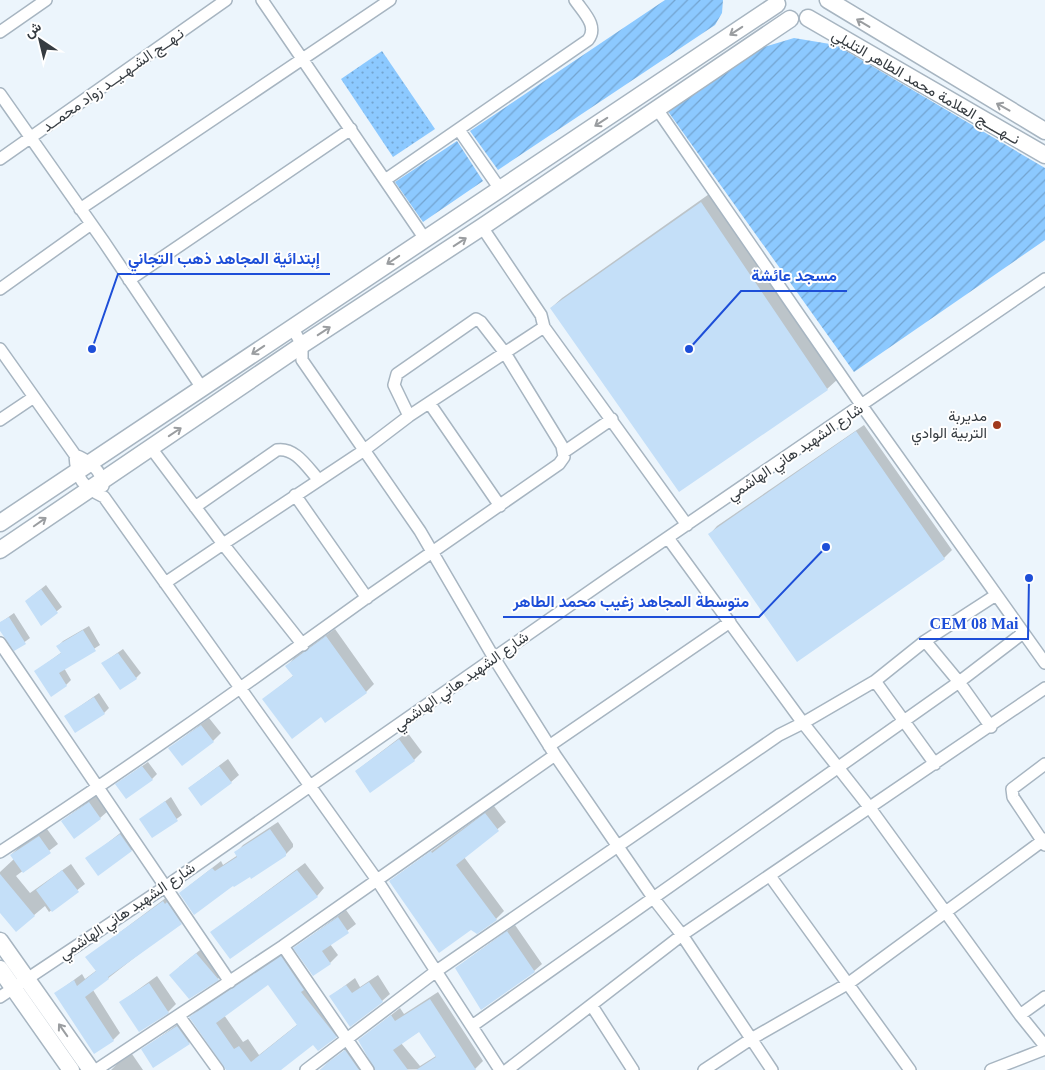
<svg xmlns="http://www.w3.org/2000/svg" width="1045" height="1070" font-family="'Times New Roman',Vazirmatn,serif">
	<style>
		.grass { fill: url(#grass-dots) }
		.garden { fill: url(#garden-furrows) }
		.shadow { fill: #0003; fill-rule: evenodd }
		.building { fill: #c4dff8; fill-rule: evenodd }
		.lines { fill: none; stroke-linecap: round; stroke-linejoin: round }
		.street-casing { stroke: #a7b5c1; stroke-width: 14 }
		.secondary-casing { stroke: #a7b5c1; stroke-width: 19 }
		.street { stroke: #fff; stroke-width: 11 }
		.secondary { stroke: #fff; stroke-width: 16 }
		.oneway { stroke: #9a9da0 }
		.poi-dot { fill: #a1391c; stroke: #fff; stroke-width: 2 }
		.labels { text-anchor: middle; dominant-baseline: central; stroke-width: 4; stroke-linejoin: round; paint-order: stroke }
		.street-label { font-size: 15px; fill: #353b40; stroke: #fff }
		.poi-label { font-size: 15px; fill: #353b40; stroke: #fff; text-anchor: end }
		.leader { fill: none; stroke: #1d4ed8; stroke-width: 2 }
		.callout-dot { fill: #1d4ed8; stroke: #fff; stroke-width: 2 }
		.callout-label { font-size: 16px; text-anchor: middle; font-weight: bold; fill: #1d4ed8; stroke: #fff; stroke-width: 4; stroke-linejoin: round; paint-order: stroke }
	</style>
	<defs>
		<pattern id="grass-dots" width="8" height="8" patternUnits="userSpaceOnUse" patternTransform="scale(1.25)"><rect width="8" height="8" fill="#8cc9ff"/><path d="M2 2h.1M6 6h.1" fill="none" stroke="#73a4d0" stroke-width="1.8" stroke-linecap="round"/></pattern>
		<pattern id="garden-furrows" width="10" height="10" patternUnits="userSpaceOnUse" patternTransform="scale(1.25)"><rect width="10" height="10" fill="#8cc9ff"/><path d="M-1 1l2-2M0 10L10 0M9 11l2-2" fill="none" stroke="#73a4d0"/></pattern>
	</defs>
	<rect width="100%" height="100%" fill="#ecf5fc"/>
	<path class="grass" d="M382,51L435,129L393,157L341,79Z"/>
	<path class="garden" d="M665,0H723L722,13L715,25L498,170L470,131Z
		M794,38L836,45L1045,168V240L854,372L667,110L764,47Z
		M457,141L483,181L423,222L395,182Z"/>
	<path class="shadow" d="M712,192L838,379L827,389L551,308L562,298Z
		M864,425L952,550L944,558L710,534L717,526Z
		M46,585L62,607L41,624L26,601Z
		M14,613L30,638L15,649L0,628V623Z
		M89,626L100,645L64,668L71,680L66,685L36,671L62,652L58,646L63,641Z
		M335,629L374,684L366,692L321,716L263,700L294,675L287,666L294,658Z
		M123,649L141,673L136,678L103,663Z
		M99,693L109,708L104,713L66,716Z
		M209,718L221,733L213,741L170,748Z
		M407,732L422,752L414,760L356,771Z
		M228,759L239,775L231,782L189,788Z
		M148,762L157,774L152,779L117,784Z
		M97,795L108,811L100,818L62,821Z
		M171,797L182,815L153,836L141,819Z
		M494,806L506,822L464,857L504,911L496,919L390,881Z
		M278,822L293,844V847L285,855L251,875L180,893L221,861L223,865L238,855L236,853L243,845Z
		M128,827L139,843L132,850L87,859Z
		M47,829L58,844L16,876L30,893L71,864L85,884L49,912L45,906L16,930L0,911V872L14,859L11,855L19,847Z
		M305,863L324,888L317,896L212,932Z
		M171,894L189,915L93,990L120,1033L113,1040L56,993L82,974L85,979L97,970L87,957Z
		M346,910L356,924L330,944L338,955L330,963L295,948Z
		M515,925L542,964L534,971L456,968Z
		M205,946L225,971L218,979L179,967Z
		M290,949L344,1028L336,1036L313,1043L279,1070H228L191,1017L199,1009ZM268,983L298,1024L259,1055L248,1039L243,1042L224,1015Z
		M378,975L390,994L382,1001L331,996L355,978L360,987Z
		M157,976L176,1004L168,1012L121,1002Z
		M438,992L483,1061L475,1069L320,1070L354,1043L370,1067L376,1068L360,1040L400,1008L404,1014ZM420,1031L436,1056L420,1066L401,1043Z
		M185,1019L197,1035L189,1043L142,1050Z
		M132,1054L143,1070H111L117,1064Z"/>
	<path class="building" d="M701,202L828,390L679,492L550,308Z
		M856,431L945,559L797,662L708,534Z
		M41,589L58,613L41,626L25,601Z
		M9,617L26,644L14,651L0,631V622Z
		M83,630L96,651L59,673L67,686L51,697L34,671L61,653L56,646Z
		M326,636L367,693L325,723L321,717L292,739L262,699L293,676L285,666Z
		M118,653L137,679L120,690L101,663Z
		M94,697L105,714L75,733L64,716Z
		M201,725L214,742L182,766L168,748Z
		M399,739L415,761L370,793L355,771Z
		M142,766L153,780L126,799L115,784Z
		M219,766L232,783L201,806L188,788Z
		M165,801L178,821L152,838L139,819Z
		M89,802L101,819L74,839L61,821Z
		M485,813L499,831L456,865L497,920L477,934L471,930L439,953L389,881L431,851L432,853Z
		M270,829L286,852V856L251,879L250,877L234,887L233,886L194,915L179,893L212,868L215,871L237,857L234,852Z
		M120,834L132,851L98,876L85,858Z
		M39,836L51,853L23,873L10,855Z
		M62,870L79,892L52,912L36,890Z
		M297,870L318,897L230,959L210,932Z
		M0,874L35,916L16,932L0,913Z
		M163,901L165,904L167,902L182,924L108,977L109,979L85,997L114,1041L94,1054L54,993L74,980L77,986L96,971L85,957Z
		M338,917L349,933L322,951L331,964L313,976L293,948Z
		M507,931L535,972L481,1010L455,968Z
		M196,953L219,980L189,999L169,975Z
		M281,956L304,990L301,992L337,1037L318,1051L313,1045L281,1070H226L189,1017ZM268,985L297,1025L251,1062L239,1046L234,1049L216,1023Z
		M369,982L383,1002L350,1027L329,996L346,985L352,993Z
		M149,983L169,1013L139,1032L119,1002Z
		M430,999L476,1070H416L436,1057L419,1032L393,1050L408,1070H375L358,1040L391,1015L395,1021Z
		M177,1026L190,1044L153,1068L141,1049Z
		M345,1050L359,1070H320L327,1063Z"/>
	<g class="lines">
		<g class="street-casing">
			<path id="street" d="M262,0L425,239
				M0,32L46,0
				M0,94L104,242L202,388
				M657,109L862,406L1045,663
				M459,130L500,189
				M0,159L226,0
				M385,180L588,40C599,26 583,12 575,0
				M80,209L390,0
				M129,280L351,129
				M0,289L91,224
				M292,327L302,345V360L420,531L494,658L555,755L654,899L682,935L772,1070
				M544,327L687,525
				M0,349L75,455C88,460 102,470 103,486
				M430,404L500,506
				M0,420L34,397
				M151,448L223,544L363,451L409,416L544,327L541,315L482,227
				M564,452L612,419
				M75,455C76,479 83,487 104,497L377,880L500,1070
				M295,495L367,598
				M195,507L277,450C295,447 307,467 318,479
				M668,538L803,723L875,681L925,641L996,595
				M165,583L223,544L303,645
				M925,641L959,682L991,727
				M0,643L230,982
				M875,681L935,764
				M549,746L730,622
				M1045,764L1012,789L1013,797L1045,845
				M0,852C125,771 245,685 366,598C430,553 495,509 559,464L564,457L562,446L505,353L481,322L476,319L397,374L394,385L409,416
				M770,876L910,1070
				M283,946L368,1070
				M0,997L165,887L616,573L1045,279
				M592,1006L633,1070
				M1020,1015L1045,997
				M179,1016L218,1070
				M472,1026L959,682L1023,633
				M96,1070L283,946L555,755
				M306,1070L435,972L779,735L803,723L870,808L1020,1015L1045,1046
				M507,1070L682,935L1045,688
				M704,1070L751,1039L849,983L1045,839
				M991,1070L1045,1049"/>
		</g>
		<g class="secondary-casing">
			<path id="secondary" d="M828,0L1045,131
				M808,18L1045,155
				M0,523L777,4
				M0,550L302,345L482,227L790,19
				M0,941L91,1070
				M0,969L71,1070"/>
		</g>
		<use href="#street" class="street"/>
		<use href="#secondary" class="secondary"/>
	</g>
	<defs><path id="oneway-shaft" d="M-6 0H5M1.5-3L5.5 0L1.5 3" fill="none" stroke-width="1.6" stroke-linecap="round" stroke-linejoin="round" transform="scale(1.25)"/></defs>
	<g class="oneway">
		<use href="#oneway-shaft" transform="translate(863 23) rotate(-149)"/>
		<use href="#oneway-shaft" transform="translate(736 31) rotate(147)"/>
		<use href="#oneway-shaft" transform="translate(1003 107) rotate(-151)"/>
		<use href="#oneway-shaft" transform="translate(601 122) rotate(147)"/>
		<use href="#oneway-shaft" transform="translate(460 242) rotate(-33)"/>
		<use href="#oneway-shaft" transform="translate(393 260) rotate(146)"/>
		<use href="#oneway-shaft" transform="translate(324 331) rotate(-33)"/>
		<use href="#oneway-shaft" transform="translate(258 350) rotate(146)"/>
		<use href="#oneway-shaft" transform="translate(175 432) rotate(-34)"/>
		<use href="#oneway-shaft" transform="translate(40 522) rotate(-35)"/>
		<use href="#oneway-shaft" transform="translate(63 1030) rotate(-125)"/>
	</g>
	<circle class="poi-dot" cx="997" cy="425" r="5"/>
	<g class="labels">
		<g class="street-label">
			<text transform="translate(113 80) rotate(-35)">نـهــج الشـهـيــد زواد محمــد</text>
			<text transform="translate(926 87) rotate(30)">نــهــــج العلامة محمد الطاهر التليلي</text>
			<text transform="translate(795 452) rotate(-34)">شارع الشهيد هاني الهاشمي</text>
			<text transform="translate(461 681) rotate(-35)">شارع الشهيد هاني الهاشمي</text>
			<text transform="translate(127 911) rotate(-34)">شارع الشهيد هاني الهاشمي</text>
		</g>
		<g class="poi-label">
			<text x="987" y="416">مديربة<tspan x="987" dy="17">التربية الوادي</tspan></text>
		</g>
	</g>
	<path class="leader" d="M92 349L118 274H330M689 349L741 291H847M826 547L759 617H503M1029 578L1028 639H919"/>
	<g class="callout-dot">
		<circle cx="92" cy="349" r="5"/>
		<circle cx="689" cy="349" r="5"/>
		<circle cx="826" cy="547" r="5"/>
		<circle cx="1029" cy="578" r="5"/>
	</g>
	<g class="callout-label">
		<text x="224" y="264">إبتدائية المجاهد ذهب التجاني</text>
		<text x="794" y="281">مسجد عائشة</text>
		<text x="631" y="607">متوسطة المجاهد زغيب محمد الطاهر</text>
		<text x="974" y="629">CEM 08 Mai</text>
	</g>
	<g transform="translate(40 40) rotate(325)" stroke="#ffffff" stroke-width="4" paint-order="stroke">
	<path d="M0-4L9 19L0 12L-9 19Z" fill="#353b40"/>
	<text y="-8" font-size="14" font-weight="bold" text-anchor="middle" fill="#353b40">ش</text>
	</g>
</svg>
